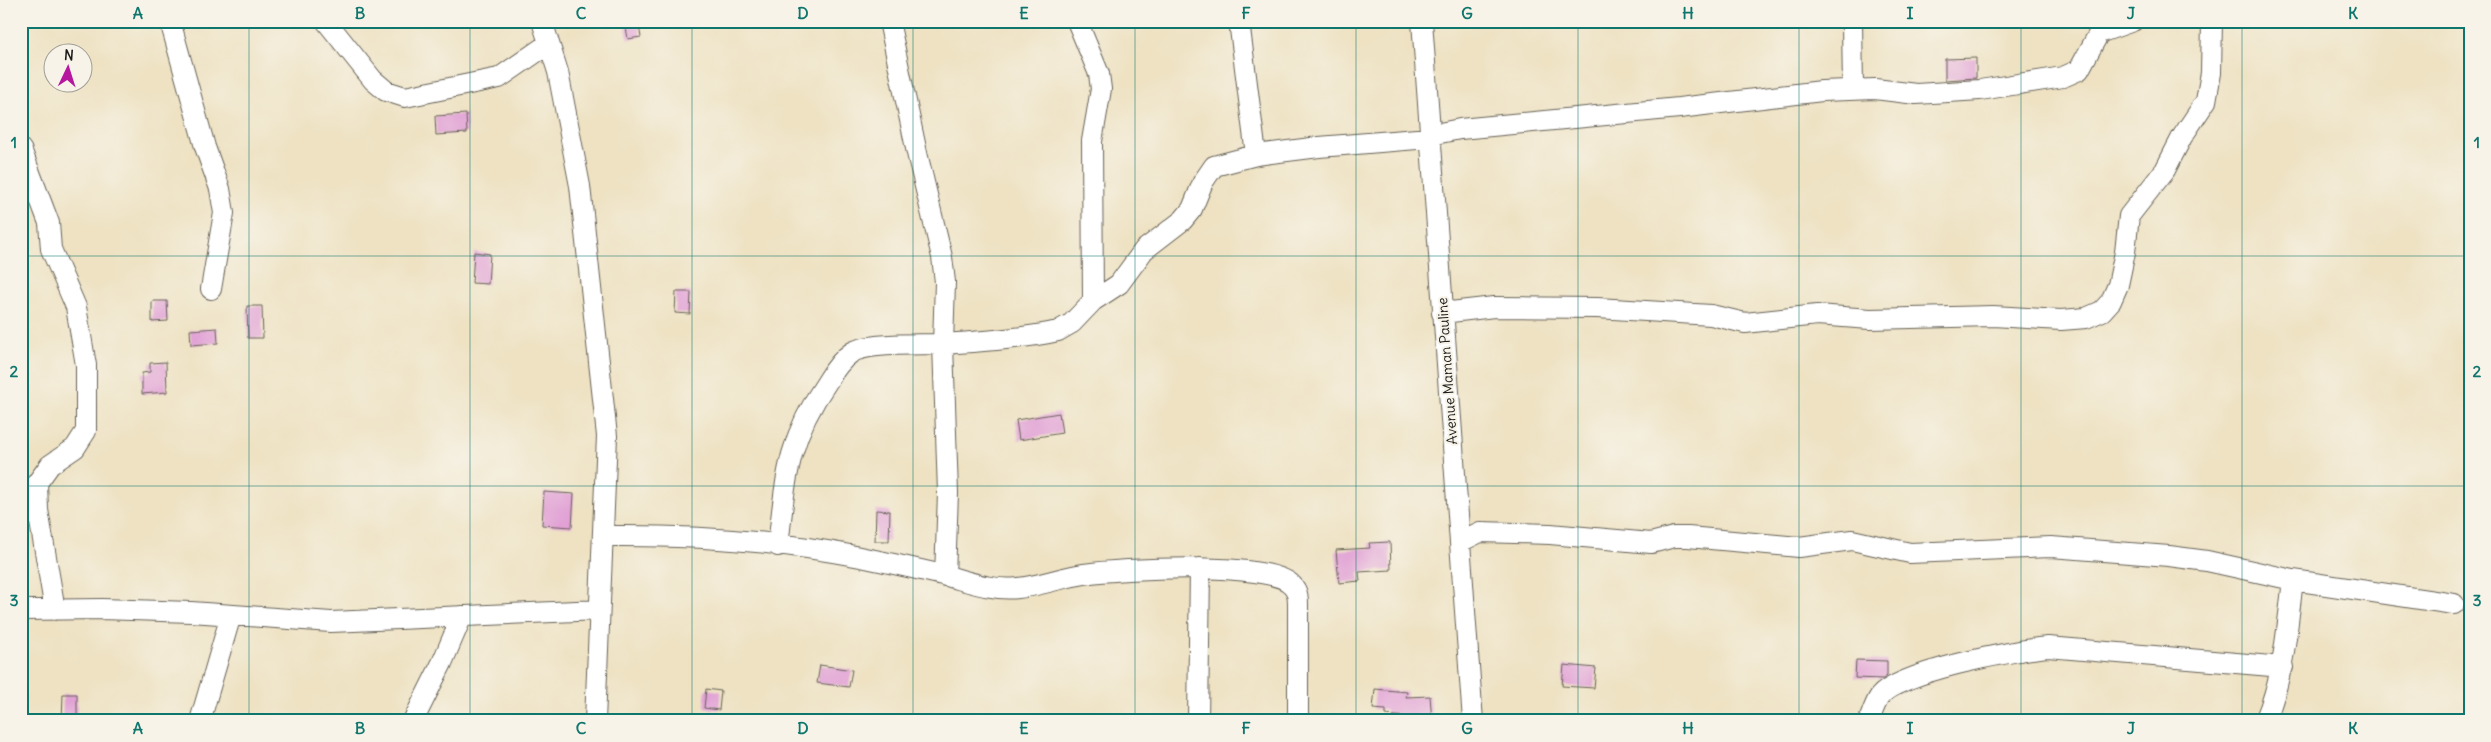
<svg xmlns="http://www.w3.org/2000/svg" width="2491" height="742" font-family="Delius,sans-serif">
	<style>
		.building { fill: #e1a1d5 }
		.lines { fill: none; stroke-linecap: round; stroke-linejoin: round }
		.minor-casing { stroke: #666156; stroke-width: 22 }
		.minor { stroke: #fff; stroke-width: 20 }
		.grid { fill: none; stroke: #0f766e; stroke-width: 1; stroke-opacity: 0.55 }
		.labels { text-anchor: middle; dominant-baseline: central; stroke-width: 4; stroke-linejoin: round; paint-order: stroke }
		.street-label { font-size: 14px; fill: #1c1c1c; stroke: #f7f3e8 }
		.neatline { fill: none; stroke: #0f766e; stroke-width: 2 }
		.grid-label { font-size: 16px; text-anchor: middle; font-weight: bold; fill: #0f766e }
	</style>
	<rect width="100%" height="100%" fill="#f7f3e8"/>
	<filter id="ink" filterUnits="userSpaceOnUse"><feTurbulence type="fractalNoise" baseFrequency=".02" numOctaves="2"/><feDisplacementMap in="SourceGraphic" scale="10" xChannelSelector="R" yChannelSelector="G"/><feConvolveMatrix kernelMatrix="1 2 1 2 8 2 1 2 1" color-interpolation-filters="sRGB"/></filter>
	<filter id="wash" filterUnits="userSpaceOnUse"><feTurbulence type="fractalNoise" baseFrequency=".0096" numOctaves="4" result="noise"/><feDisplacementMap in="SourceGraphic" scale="20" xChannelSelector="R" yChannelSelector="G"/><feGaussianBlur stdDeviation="1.12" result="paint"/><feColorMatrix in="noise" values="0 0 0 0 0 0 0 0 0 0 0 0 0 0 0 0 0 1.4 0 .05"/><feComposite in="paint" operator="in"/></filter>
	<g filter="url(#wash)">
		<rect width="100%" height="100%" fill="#eee2c3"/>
		<g id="blocks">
			<path class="building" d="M625,21H638L641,37L628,39Z
				M1976,58V78L1945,80V59Z
				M466,114L467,133L436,135L435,116Z
				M474,252L490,254L488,284L472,283Z
				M676,292H691L690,314L675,313Z
				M152,301H167L168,321L152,322Z
				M247,306H262L263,338H248Z
				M217,328L218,343L191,345L190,330Z
				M166,362L167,392L142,394V373L150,372V363Z
				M1059,413L1062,433L1019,440L1016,420Z
				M544,492L574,494L572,527L542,525Z
				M876,510L890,511L889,541H875Z
				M1390,542L1391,570L1359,572L1360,581L1339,583L1336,550L1370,548L1369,543Z
				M1856,660L1887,661V676L1883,679L1855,678Z
				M820,665L852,670L849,687L817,683Z
				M1564,665L1596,668L1594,688L1562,686Z
				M706,689L721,691L719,710L704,708Z
				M1375,689L1407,692L1406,697L1430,696L1432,721H1417L1416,718L1386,715V710L1373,709Z
				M63,694H77V721H62Z"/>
		</g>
	</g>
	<g filter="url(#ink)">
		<use href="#blocks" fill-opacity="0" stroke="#666156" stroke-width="1"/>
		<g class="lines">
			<g class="minor-casing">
				<path id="minor" d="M170,21L205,147L220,189L224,213L211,289
					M326,21L373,80L386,91L405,97L499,78L548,44
					M542,21L558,72L580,186L607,436L595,721
					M889,21L917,153L942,257L945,282L943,344L948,493L945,576
					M1077,21L1099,74L1101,89L1092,141L1093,301
					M1239,21L1256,155
					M1422,21L1473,721
					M1852,21L1853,89
					M21,149L49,223L51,249L76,307L86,365V431L75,448L50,465L37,483L38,510L55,610
					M1442,313L1494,307L1597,308L1711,315L1745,323L1817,315L1870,319L1993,316L2061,320L2086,318L2102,311L2111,301L2118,285L2125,252L2129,216L2165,170L2182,137L2206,101L2211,73L2212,21
					M603,536C686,535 773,540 855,556C886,562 917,569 947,576C970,582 994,591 1018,588C1040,586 1062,577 1084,574C1118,569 1271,560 1292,585C1298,591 1298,598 1298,606V721
					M1460,542L1480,532L1550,534L1651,543L1674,537H1688L1799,547L1852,540L1910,553L2051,547L2169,556L2207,561L2293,580L2454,604
					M778,546C786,478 787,440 827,382C833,372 842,359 851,353C867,342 920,345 941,344C976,342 1024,339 1058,331L1072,323L1093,301L1119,284L1144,250L1183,220L1192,209L1203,182L1214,166L1256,155L1319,147L1429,138L1440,133L1460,129L1679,108L1822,91L1875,89L1916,94L1980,90L2063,77L2079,70L2099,33L2133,21
					M21,610L102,609L191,612L331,622L599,610
					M200,721L231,615
					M413,721L442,663L462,616
					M1198,721L1200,568
					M1869,721C1872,713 1875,703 1880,696C1899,672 2015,650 2048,647L2283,667
					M2265,721C2284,676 2287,629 2293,580"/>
			</g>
			<use href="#minor" class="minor"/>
		</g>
	</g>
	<path class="grid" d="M249,21V721M470,21V721M692,21V721M913,21V721M1135,21V721M1356,21V721M1578,21V721M1799,21V721M2021,21V721M2242,21V721M21,256H2470M21,486H2470"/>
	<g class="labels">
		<g class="street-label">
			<text transform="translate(1447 371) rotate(-94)">Avenue Maman Pauline</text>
		</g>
	</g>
	<rect width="2491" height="742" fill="none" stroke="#f7f3e8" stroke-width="55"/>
	<g transform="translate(68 68) rotate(4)"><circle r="24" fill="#f7f3e8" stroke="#9f9d96"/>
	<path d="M0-4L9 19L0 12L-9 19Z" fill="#b5179e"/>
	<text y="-8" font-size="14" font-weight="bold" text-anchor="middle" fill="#1c1c1c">N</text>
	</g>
	<rect x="28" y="28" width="2436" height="686" class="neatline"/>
	<g class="grid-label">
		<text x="138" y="19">A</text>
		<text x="360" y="19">B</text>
		<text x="581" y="19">C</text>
		<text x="803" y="19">D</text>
		<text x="1024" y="19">E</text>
		<text x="1246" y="19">F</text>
		<text x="1467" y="19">G</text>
		<text x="1688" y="19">H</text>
		<text x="1910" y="19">I</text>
		<text x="2131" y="19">J</text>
		<text x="2353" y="19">K</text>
		<text x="14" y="148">1</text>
		<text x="2477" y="148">1</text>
		<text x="14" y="377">2</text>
		<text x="2477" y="377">2</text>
		<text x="14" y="606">3</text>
		<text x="2477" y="606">3</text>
		<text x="138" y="734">A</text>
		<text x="360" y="734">B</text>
		<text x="581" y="734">C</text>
		<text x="803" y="734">D</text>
		<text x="1024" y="734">E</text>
		<text x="1246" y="734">F</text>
		<text x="1467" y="734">G</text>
		<text x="1688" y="734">H</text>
		<text x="1910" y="734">I</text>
		<text x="2131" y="734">J</text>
		<text x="2353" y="734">K</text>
	</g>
</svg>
